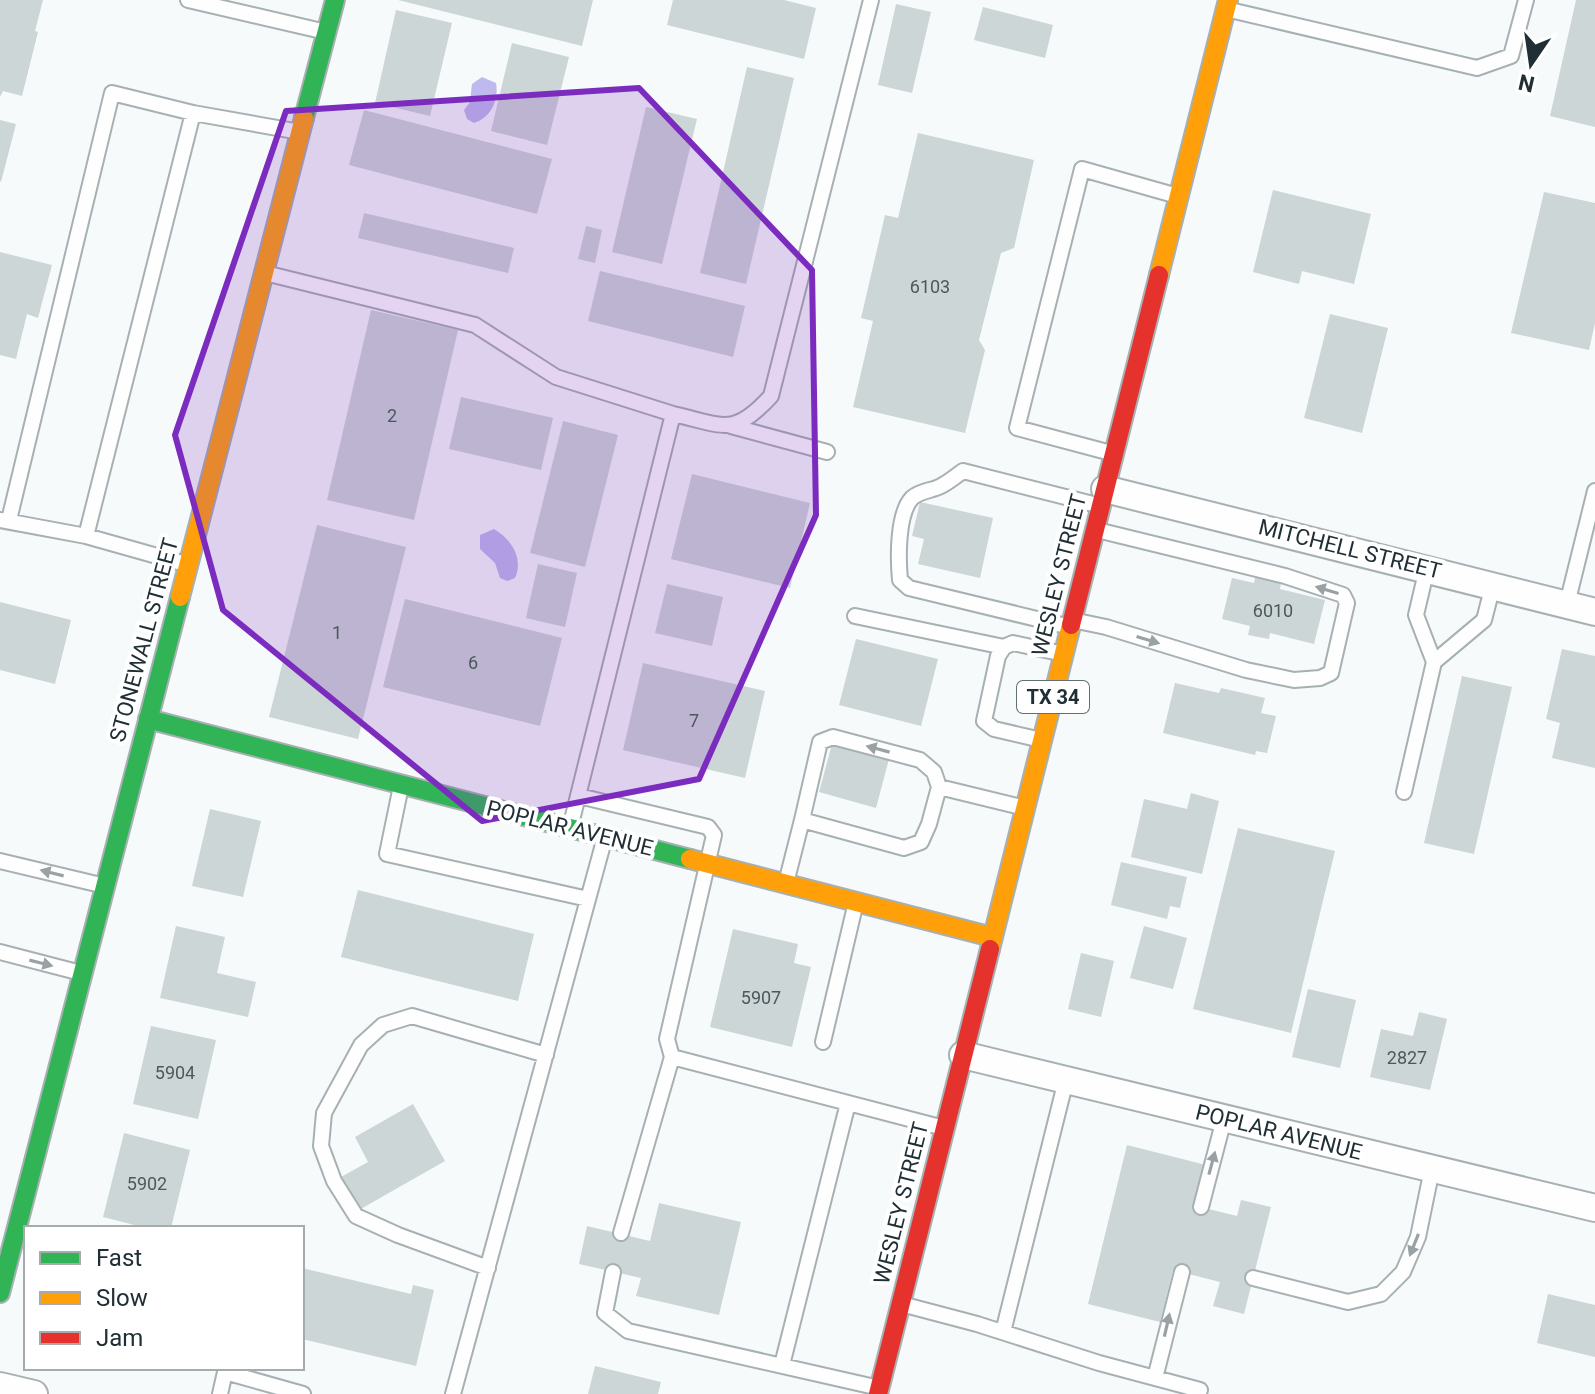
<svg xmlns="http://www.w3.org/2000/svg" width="1595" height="1394" font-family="Roboto,sans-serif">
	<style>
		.water { fill: #bebaee }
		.building { fill: #ccd6d6 }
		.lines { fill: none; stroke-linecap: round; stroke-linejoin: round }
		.lane-casing { stroke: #a7b0b2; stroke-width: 18 }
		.street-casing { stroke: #a7b0b2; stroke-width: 30 }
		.fast-casing { stroke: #a7b0b2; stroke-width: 22 }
		.slow-casing { stroke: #a7b0b2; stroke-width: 22 }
		.jam-casing { stroke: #a7b0b2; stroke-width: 22 }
		.lane { stroke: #fefefe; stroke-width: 14 }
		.street { stroke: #fefefe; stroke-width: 26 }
		.fast { stroke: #30b455; stroke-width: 18 }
		.slow { stroke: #ff9f0a; stroke-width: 18 }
		.jam { stroke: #e5322d; stroke-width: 18 }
		.oneway { fill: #9aa1a4 }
		.marked { fill: #7b2cbf; fill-opacity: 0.2; stroke: #7b2cbf; stroke-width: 6; stroke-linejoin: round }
		.labels { text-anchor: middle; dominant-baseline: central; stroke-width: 8; stroke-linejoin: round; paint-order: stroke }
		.number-label { font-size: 18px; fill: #4b595d }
		.shield { fill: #fff; stroke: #636d72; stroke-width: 2 }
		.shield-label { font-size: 20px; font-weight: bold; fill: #202f35 }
		.street-label { font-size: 22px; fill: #202f35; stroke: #fff }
	</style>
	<rect width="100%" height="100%" fill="#f6fafb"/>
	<path class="water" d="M482,77L496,83C499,100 491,118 474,123L467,119L464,110L470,102L472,84Z
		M494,529C511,539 524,558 515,578L507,581L500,578L495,563L480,549V535Z"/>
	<path class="building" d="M0,0H43L35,31L38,32L22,96L3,91L0,97Z
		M398,0H593L582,46Z
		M673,0H784L816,8L804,59L667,25Z
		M1576,0H1595V127L1550,116Z
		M896,4L931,12L912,93L878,85Z
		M983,7L1053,25L1045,58L974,40Z
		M396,10L452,23L430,116L375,103Z
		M512,43L569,57L547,145L491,131Z
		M747,67L794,78L746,284L700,273Z
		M646,107L697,119L662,264L612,252Z
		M364,110L552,159L537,214L349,165Z
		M0,120L16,124L1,182L0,181Z
		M918,133L1034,160L1014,248L1001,253L979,340L985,350L965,433L853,407L873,321L861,318L885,215L898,218Z
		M1273,190L1371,214L1354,284L1302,271L1299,284L1253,272Z
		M1544,192L1595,203V323L1589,350L1511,333Z
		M364,213L514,248L508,273L358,238Z
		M586,226L602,230L595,263L578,259Z
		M0,252L52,265L38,318L27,314L16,359L0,355Z
		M600,271L745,306L733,357L588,321Z
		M371,310L458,330L414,520L327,500Z
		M1330,314L1388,328L1362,433L1304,418Z
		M461,397L553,418L541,470L449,449Z
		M563,421L618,435L585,567L530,553Z
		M692,474L810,503L790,588L671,559Z
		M920,502L993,518L980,578L918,564L924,539L912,536Z
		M317,525L406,547L358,739L269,717Z
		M538,564L577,573L565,627L526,618Z
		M1255,577L1281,583L1280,589L1325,600L1314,644L1270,633L1269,639L1248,635L1250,626L1222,619L1232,578L1254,583Z
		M667,584L723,597L712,646L655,633Z
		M405,599L562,638L540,726L383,687Z
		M0,602L71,620L55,684L0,670Z
		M856,639L938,659L921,726L839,705Z
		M1562,649L1595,656V768L1552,758L1560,723L1546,719Z
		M643,663L765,691L745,778L623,750Z
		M1462,676L1512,687L1474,854L1424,843Z
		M1175,683L1219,693L1221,688L1265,698L1261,713L1276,716L1267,753L1256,751L1255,755L1163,733Z
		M832,744L889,759L876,808L819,792Z
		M1191,793L1219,801L1202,874L1131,857L1144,799L1187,809Z
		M210,809L261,821L243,897L192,886Z
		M1238,828L1335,851L1291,1033L1193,1009Z
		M1121,862L1187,877L1180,908L1170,906L1167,919L1111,905Z
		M358,890L534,934L518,1001L341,957Z
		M176,926L225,937L217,973L256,982L248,1017L160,998Z
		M1144,926L1187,938L1173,989L1130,978Z
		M733,929L798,944L794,963L811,967L792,1047L710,1027Z
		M1081,953L1114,961L1101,1017L1068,1009Z
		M1308,989L1356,1000L1340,1068L1292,1057Z
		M1419,1012L1447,1019L1430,1090L1370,1077L1381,1029L1413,1036Z
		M151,1026L216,1040L198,1119L133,1104Z
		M413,1104L445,1161L359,1210L341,1177L368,1162L355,1137Z
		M124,1133L190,1150L171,1228H146L103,1217Z
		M1127,1145L1206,1165L1196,1206L1237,1216L1241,1200L1271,1207L1244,1314L1213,1306L1220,1282L1173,1270L1160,1322L1088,1304Z
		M659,1203L741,1222L719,1315L636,1296L641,1278L579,1264L587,1226L650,1241Z
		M302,1268L411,1294L413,1285L434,1290L416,1366L302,1339Z
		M1548,1294L1595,1305V1357L1537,1343Z
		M595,1366L661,1382L658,1394H588Z"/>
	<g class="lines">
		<g class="lane-casing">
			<path id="lane" d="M188,0L326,32
				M1230,10L1477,68L1511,56L1526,0
				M265,273L475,325L556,377L673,414
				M731,426L827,452
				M1111,453L1017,428L1082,169L1174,195
				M0,520L86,536
				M9,520L112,93L193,113
				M189,565L86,536L193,113L300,132
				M1567,604L1595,491
				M855,616L1004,647
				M1077,621L1106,627L1246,670L1294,680L1320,678L1331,673L1347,603L1343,595L1285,576L1097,530
				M1066,626L909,588L900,580C898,559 897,514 912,498C921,490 932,491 941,486C949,482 956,476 963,471L1097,505
				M1434,662L1484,620L1493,585
				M1037,739L994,729L984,721L998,656L1004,647L1013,643L1059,653
				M401,786L387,854L588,899
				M1404,792L1434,662L1416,615L1427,568
				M579,796L708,827L714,835L667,1039L672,1057L940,1127
				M802,820L820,742L833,737L920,760L934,772L939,787
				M570,828L673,414C723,425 733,438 771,396L871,0
				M0,861L105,886
				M786,883L802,820L904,848L921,842L929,824L939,787L1021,807
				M0,952L81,973
				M823,1042L856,902
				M1201,1207L1224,1119
				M621,1233L672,1057
				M488,1268L398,1235L356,1216L334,1181L321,1146L324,1113L361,1045L383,1025L412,1016L546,1055
				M613,1272L605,1313L628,1331L875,1387
				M1253,1278L1348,1302L1381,1294L1403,1272L1418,1237L1432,1169
				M905,1305L977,1324L1099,1363L1200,1390
				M1003,1332L1066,1080
				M782,1365L848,1103
				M1155,1378L1182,1272
				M220,1394L225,1372L303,1394
				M453,1394L605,837"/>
		</g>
		<g class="street-casing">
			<path id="street" d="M1105,489L1595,612
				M963,1055L1595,1208
				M0,1386L34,1394"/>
		</g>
		<g class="fast-casing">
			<path id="fast" d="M304,118L335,0
				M148,719L690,859
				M0,1293L180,597"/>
		</g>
		<g class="slow-casing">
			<path id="slow" d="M1159,275L1228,0
				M180,597L304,118
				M690,859L992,937
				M990,949L1071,625"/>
		</g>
		<g class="jam-casing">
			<path id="jam" d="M1071,625L1159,275
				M878,1394L990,949"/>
		</g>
		<use href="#lane" class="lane"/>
		<use href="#street" class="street"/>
		<use href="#fast" class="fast"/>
		<use href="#slow" class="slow"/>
		<use href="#jam" class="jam"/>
	</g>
	<defs><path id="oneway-solid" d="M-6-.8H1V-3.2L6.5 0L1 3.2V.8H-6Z" transform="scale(2)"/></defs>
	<g class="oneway">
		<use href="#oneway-solid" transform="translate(1327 590) rotate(-163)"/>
		<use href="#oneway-solid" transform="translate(1148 640) rotate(17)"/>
		<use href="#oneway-solid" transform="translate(878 749) rotate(-165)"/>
		<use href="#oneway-solid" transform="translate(52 873) rotate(-166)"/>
		<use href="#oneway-solid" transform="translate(41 963) rotate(14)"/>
		<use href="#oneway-solid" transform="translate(1212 1163) rotate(-75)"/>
		<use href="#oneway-solid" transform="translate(1414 1245) rotate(112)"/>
		<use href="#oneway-solid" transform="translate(1167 1325) rotate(-77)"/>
	</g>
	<path class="marked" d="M639,88L812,270L816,515L699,779L482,821L223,610L175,435L286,111Z"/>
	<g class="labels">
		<g class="number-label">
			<text x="930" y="286">6103</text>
			<text x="392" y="415">2</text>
			<text x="1273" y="610">6010</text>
			<text x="337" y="632">1</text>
			<text x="473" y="662">6</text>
			<text x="694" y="720">7</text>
			<text x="761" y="997">5907</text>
			<text x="1407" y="1057">2827</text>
			<text x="175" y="1072">5904</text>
			<text x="147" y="1183">5902</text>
		</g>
		<rect class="shield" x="1017" y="681" width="72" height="32" rx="6"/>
		<g class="shield-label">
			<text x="1053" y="697">TX 34</text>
		</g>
		<g class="street-label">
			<text transform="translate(1350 549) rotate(14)">MITCHELL STREET</text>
			<text transform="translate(1059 575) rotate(-76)">WESLEY STREET</text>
			<text transform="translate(144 640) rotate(-75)">STONEWALL STREET</text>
			<text transform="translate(570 828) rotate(14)">POPLAR AVENUE</text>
			<text transform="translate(1279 1132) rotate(14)">POPLAR AVENUE</text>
			<text transform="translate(901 1203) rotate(-76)">WESLEY STREET</text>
		</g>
	</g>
	<rect x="24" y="1226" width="280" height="144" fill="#ffffff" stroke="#a6acae" stroke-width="2"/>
	<rect x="40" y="1252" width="40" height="12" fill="#30b455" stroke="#a6acae" stroke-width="2"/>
	<text x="96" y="1266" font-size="24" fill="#202f35">Fast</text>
	<rect x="40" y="1292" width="40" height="12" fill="#ff9f0a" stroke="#a6acae" stroke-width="2"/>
	<text x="96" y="1306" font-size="24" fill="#202f35">Slow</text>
	<rect x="40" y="1332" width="40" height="12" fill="#e5322d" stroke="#a6acae" stroke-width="2"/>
	<text x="96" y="1346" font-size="24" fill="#202f35">Jam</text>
	<g transform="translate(1531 64) rotate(193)" stroke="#ffffff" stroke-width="6" paint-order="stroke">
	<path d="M0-6L14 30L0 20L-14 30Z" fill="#202f35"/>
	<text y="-12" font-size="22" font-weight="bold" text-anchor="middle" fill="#202f35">N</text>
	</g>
</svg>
